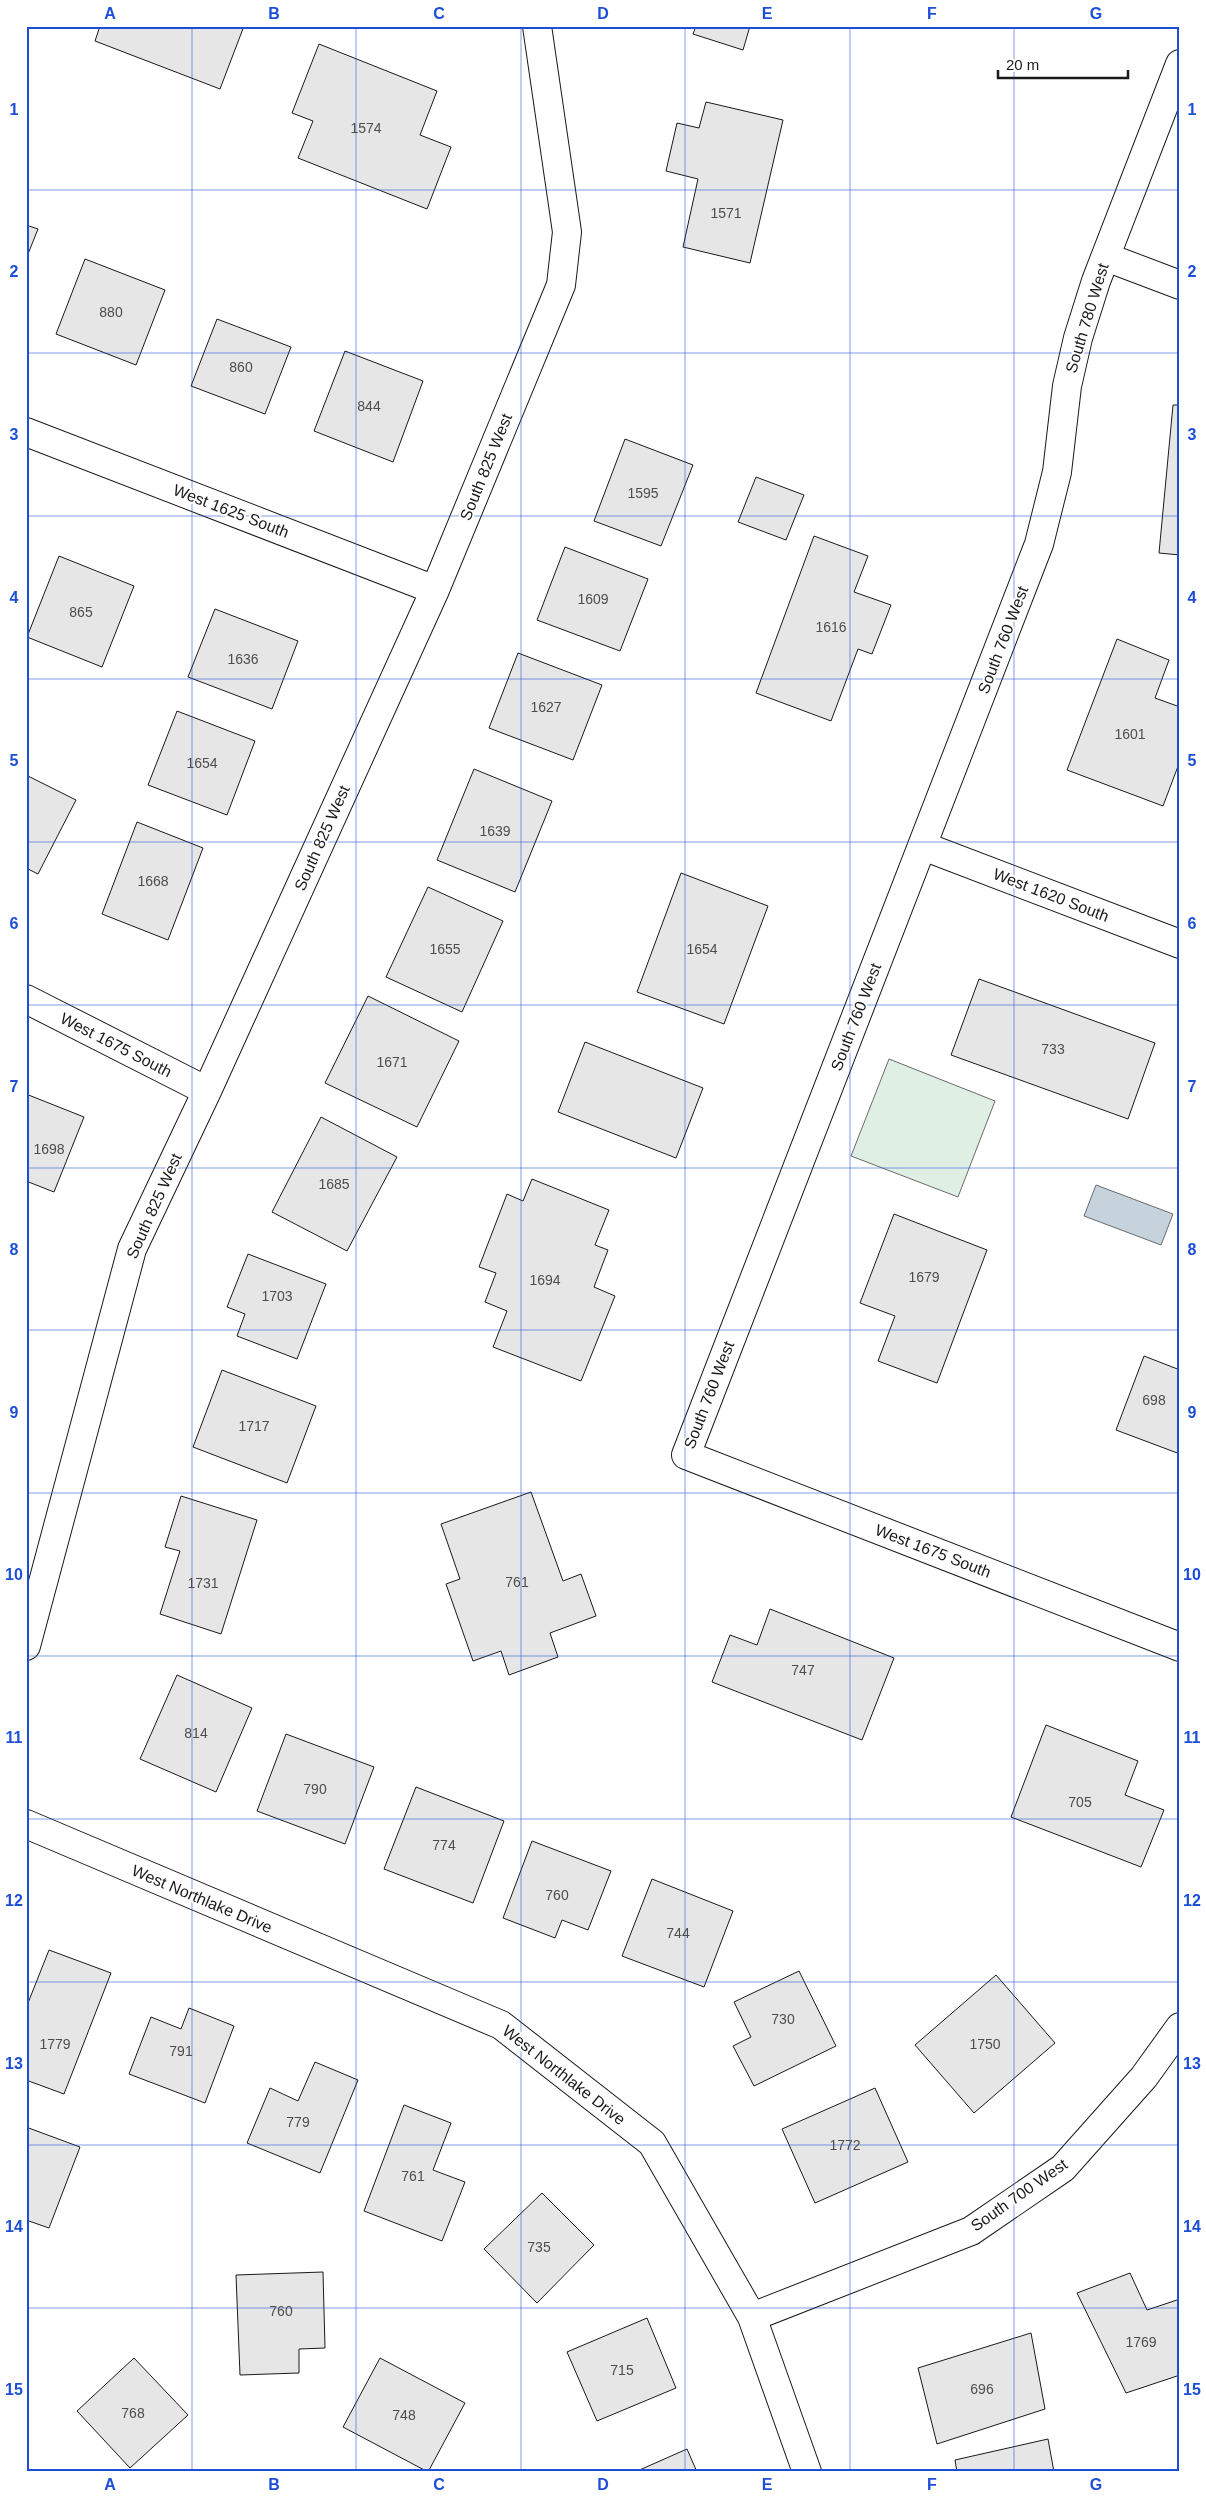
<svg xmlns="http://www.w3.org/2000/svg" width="1206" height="2498" font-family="Helvetica,sans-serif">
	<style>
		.green { fill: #e0efe3; stroke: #6a6a6a }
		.water { fill: #c6d2dc; stroke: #6a6a6a }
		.building { fill: #e6e6e6; stroke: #1a1a1a }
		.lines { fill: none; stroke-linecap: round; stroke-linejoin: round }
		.street-casing { stroke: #1a1a1a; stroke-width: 30 }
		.street { stroke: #fff; stroke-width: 28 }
		.grid { fill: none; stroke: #1d4ed8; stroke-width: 1; stroke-opacity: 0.55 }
		.labels { text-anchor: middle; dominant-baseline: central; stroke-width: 4; stroke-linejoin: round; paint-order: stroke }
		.number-label { font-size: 14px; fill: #4d4d4d }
		.street-label { font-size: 16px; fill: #1a1a1a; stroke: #fff }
		.neatline { fill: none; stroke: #1d4ed8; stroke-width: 2 }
		.grid-label { font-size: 16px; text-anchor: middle; font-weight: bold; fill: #1d4ed8 }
	</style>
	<rect width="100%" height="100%" fill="#fff"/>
	<path class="green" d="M889,1059L995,1101L958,1197L851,1156Z"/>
	<path class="water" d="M1096,1185L1173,1214L1161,1245L1084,1216Z"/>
	<path class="building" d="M100,26H244L220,89L95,41Z
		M696,26H750L743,50L693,34Z
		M319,44L437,91L420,135L451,147L427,209L298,158L313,121L292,113Z
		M706,102L783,120L750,263L683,247L698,179L666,171L677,123L699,128Z
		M26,225L38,229L26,259Z
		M85,259L165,290L136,365L56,334Z
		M217,319L291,347L265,414L191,386Z
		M345,351L423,381L393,462L314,431Z
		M1173,405H1180V555L1159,553Z
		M625,439L693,465L661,546L594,521Z
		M756,477L804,495L786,540L738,522Z
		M814,536L868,556L854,592L891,605L872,654L858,649L831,721L756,693Z
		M565,547L648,579L620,651L537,620Z
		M59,556L134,586L102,667L27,637Z
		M215,609L298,641L272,709L188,677Z
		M1117,639L1169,660L1155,698L1180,707V761L1163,806L1067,770Z
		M518,653L602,685L573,760L489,728Z
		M177,711L255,741L227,815L148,785Z
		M474,769L552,801L515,892L437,860Z
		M26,775L76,800L38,874L26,868Z
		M137,822L203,848L168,940L102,914Z
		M681,873L768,906L724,1024L637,992Z
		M428,887L503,921L462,1012L386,977Z
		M979,979L1155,1043L1128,1119L951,1055Z
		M368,996L459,1041L417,1127L325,1083Z
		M585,1042L703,1088L676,1158L558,1112Z
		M26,1094L84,1117L54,1192L26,1181Z
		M321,1117L397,1157L347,1251L272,1212Z
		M532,1179L609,1210L595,1245L608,1250L594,1287L615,1296L581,1381L493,1347L507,1311L485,1302L496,1273L479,1267L507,1194L523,1201Z
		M894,1214L987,1250L937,1383L878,1361L895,1316L860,1303Z
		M248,1254L326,1284L297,1359L237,1336L245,1314L227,1307Z
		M1144,1356L1180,1370V1454L1116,1430Z
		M222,1370L316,1406L287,1483L193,1447Z
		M531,1492L563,1581L581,1574L596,1616L550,1633L558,1657L509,1675L501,1651L473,1661L446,1584L460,1579L441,1524Z
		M181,1496L257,1520L221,1634L160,1614L180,1551L165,1547Z
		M770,1609L894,1658L862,1740L712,1682L730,1635L757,1645Z
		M177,1675L252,1708L216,1792L140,1759Z
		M1046,1725L1138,1761L1125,1795L1164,1810L1141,1867L1011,1817Z
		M286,1734L374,1767L345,1844L257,1811Z
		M416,1787L504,1821L473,1903L384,1869Z
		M532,1841L611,1871L588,1930L562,1920L555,1938L503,1918Z
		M652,1879L733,1911L704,1987L622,1956Z
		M49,1950L111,1973L64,2094L26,2080V2008Z
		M799,1971L836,2046L754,2086L733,2046L751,2037L734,2002Z
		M996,1975L1055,2043L974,2113L915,2045Z
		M189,2008L234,2026L205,2103L129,2074L151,2017L181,2029Z
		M315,2062L358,2080L320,2173L247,2143L270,2088L298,2101Z
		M875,2088L908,2162L815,2203L782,2129Z
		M404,2105L451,2123L433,2170L465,2182L442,2241L364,2211Z
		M26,2127L80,2147L49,2228L26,2220Z
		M542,2193L594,2245L537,2303L484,2249Z
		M323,2272L325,2348L299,2349V2373L240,2375L236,2275Z
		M1130,2273L1147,2310L1180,2299V2375L1126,2393L1077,2293Z
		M647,2318L676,2388L597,2421L567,2352Z
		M1031,2333L1045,2409L937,2444L918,2368Z
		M134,2358L188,2415L130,2468L77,2411Z
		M380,2358L465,2403L428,2472L343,2427Z
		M1048,2439L1054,2472H957L955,2460Z
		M687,2449L697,2472H635Z"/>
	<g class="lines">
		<g class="street-casing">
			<path id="street" d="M1180,64L1096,281L1078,338L1067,386L1057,472L1039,544L686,1455L1180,1647
				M1106,257L1180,285
				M26,432L435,590
				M923,846L1180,944
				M26,999L207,1091
				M26,1646L132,1249L207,1091L435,590L561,285L567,232L537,26
				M26,1824L501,2025L652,2143L752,2317L807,2472
				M752,2317L971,2231L1063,2168L1144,2077L1180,2027"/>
		</g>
		<use href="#street" class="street"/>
	</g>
	<path class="grid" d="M192,26V2472M356,26V2472M521,26V2472M685,26V2472M850,26V2472M1014,26V2472M26,190H1180M26,353H1180M26,516H1180M26,679H1180M26,842H1180M26,1005H1180M26,1168H1180M26,1330H1180M26,1493H1180M26,1656H1180M26,1819H1180M26,1982H1180M26,2145H1180M26,2308H1180"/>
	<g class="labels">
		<g class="number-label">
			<text x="366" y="128">1574</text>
			<text x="726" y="213">1571</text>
			<text x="111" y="312">880</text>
			<text x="241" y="367">860</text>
			<text x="369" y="406">844</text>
			<text x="643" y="493">1595</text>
			<text x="593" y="599">1609</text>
			<text x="81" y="612">865</text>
			<text x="831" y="627">1616</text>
			<text x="243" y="659">1636</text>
			<text x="546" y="707">1627</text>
			<text x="1130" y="734">1601</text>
			<text x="202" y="763">1654</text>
			<text x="495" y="831">1639</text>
			<text x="153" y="881">1668</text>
			<text x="445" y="949">1655</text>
			<text x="702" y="949">1654</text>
			<text x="1053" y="1049">733</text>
			<text x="392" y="1062">1671</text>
			<text x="49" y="1149">1698</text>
			<text x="334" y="1184">1685</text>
			<text x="924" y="1277">1679</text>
			<text x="545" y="1280">1694</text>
			<text x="277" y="1296">1703</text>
			<text x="1154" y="1400">698</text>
			<text x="254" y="1426">1717</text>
			<text x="517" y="1582">761</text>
			<text x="203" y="1583">1731</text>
			<text x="803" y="1670">747</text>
			<text x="196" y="1733">814</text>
			<text x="315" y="1789">790</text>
			<text x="1080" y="1802">705</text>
			<text x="444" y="1845">774</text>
			<text x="557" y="1895">760</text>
			<text x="678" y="1933">744</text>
			<text x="783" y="2019">730</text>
			<text x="55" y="2044">1779</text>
			<text x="985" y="2044">1750</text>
			<text x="181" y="2051">791</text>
			<text x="298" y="2122">779</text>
			<text x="845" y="2145">1772</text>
			<text x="413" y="2176">761</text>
			<text x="539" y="2247">735</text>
			<text x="281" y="2311">760</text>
			<text x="1141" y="2342">1769</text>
			<text x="622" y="2370">715</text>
			<text x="982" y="2389">696</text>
			<text x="133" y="2413">768</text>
			<text x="404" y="2415">748</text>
		</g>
		<g class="street-label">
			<text transform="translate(1087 318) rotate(-73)">South 780 West</text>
			<text transform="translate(486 467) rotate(-68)">South 825 West</text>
			<text transform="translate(231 511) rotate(21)">West 1625 South</text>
			<text transform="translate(1003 640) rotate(-69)">South 760 West</text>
			<text transform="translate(322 838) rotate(-66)">South 825 West</text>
			<text transform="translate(1051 895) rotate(21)">West 1620 South</text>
			<text transform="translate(856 1017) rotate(-69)">South 760 West</text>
			<text transform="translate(116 1045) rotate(27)">West 1675 South</text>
			<text transform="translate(154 1206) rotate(-66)">South 825 West</text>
			<text transform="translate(709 1395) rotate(-69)">South 760 West</text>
			<text transform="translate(933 1551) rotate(21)">West 1675 South</text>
			<text transform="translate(202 1899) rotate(23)">West Northlake Drive</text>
			<text transform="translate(564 2075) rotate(38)">West Northlake Drive</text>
			<text transform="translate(1019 2195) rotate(-35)">South 700 West</text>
		</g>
	</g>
	<rect width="1206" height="2498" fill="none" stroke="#ffffff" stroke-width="55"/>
	<path d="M998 70v8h130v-8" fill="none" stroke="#1a1a1a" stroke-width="2.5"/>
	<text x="1006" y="70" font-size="15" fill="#1a1a1a" stroke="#ffffff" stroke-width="4" paint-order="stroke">20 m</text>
	<rect x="28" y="28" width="1150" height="2442" class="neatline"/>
	<g class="grid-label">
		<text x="110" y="19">A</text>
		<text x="274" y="19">B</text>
		<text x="439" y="19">C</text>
		<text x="603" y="19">D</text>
		<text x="767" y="19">E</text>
		<text x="932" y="19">F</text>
		<text x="1096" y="19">G</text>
		<text x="14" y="115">1</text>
		<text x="1192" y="115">1</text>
		<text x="14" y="277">2</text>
		<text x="1192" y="277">2</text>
		<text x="14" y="440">3</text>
		<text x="1192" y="440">3</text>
		<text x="14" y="603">4</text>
		<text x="1192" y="603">4</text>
		<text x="14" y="766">5</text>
		<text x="1192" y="766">5</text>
		<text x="14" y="929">6</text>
		<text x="1192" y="929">6</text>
		<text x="14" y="1092">7</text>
		<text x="1192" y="1092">7</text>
		<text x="14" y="1255">8</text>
		<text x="1192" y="1255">8</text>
		<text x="14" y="1418">9</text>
		<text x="1192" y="1418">9</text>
		<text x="14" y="1580">10</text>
		<text x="1192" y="1580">10</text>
		<text x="14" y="1743">11</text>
		<text x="1192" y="1743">11</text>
		<text x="14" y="1906">12</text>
		<text x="1192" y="1906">12</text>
		<text x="14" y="2069">13</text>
		<text x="1192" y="2069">13</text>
		<text x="14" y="2232">14</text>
		<text x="1192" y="2232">14</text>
		<text x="14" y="2395">15</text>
		<text x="1192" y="2395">15</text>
		<text x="110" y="2490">A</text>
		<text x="274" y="2490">B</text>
		<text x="439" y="2490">C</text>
		<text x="603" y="2490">D</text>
		<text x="767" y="2490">E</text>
		<text x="932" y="2490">F</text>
		<text x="1096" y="2490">G</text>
	</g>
</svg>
